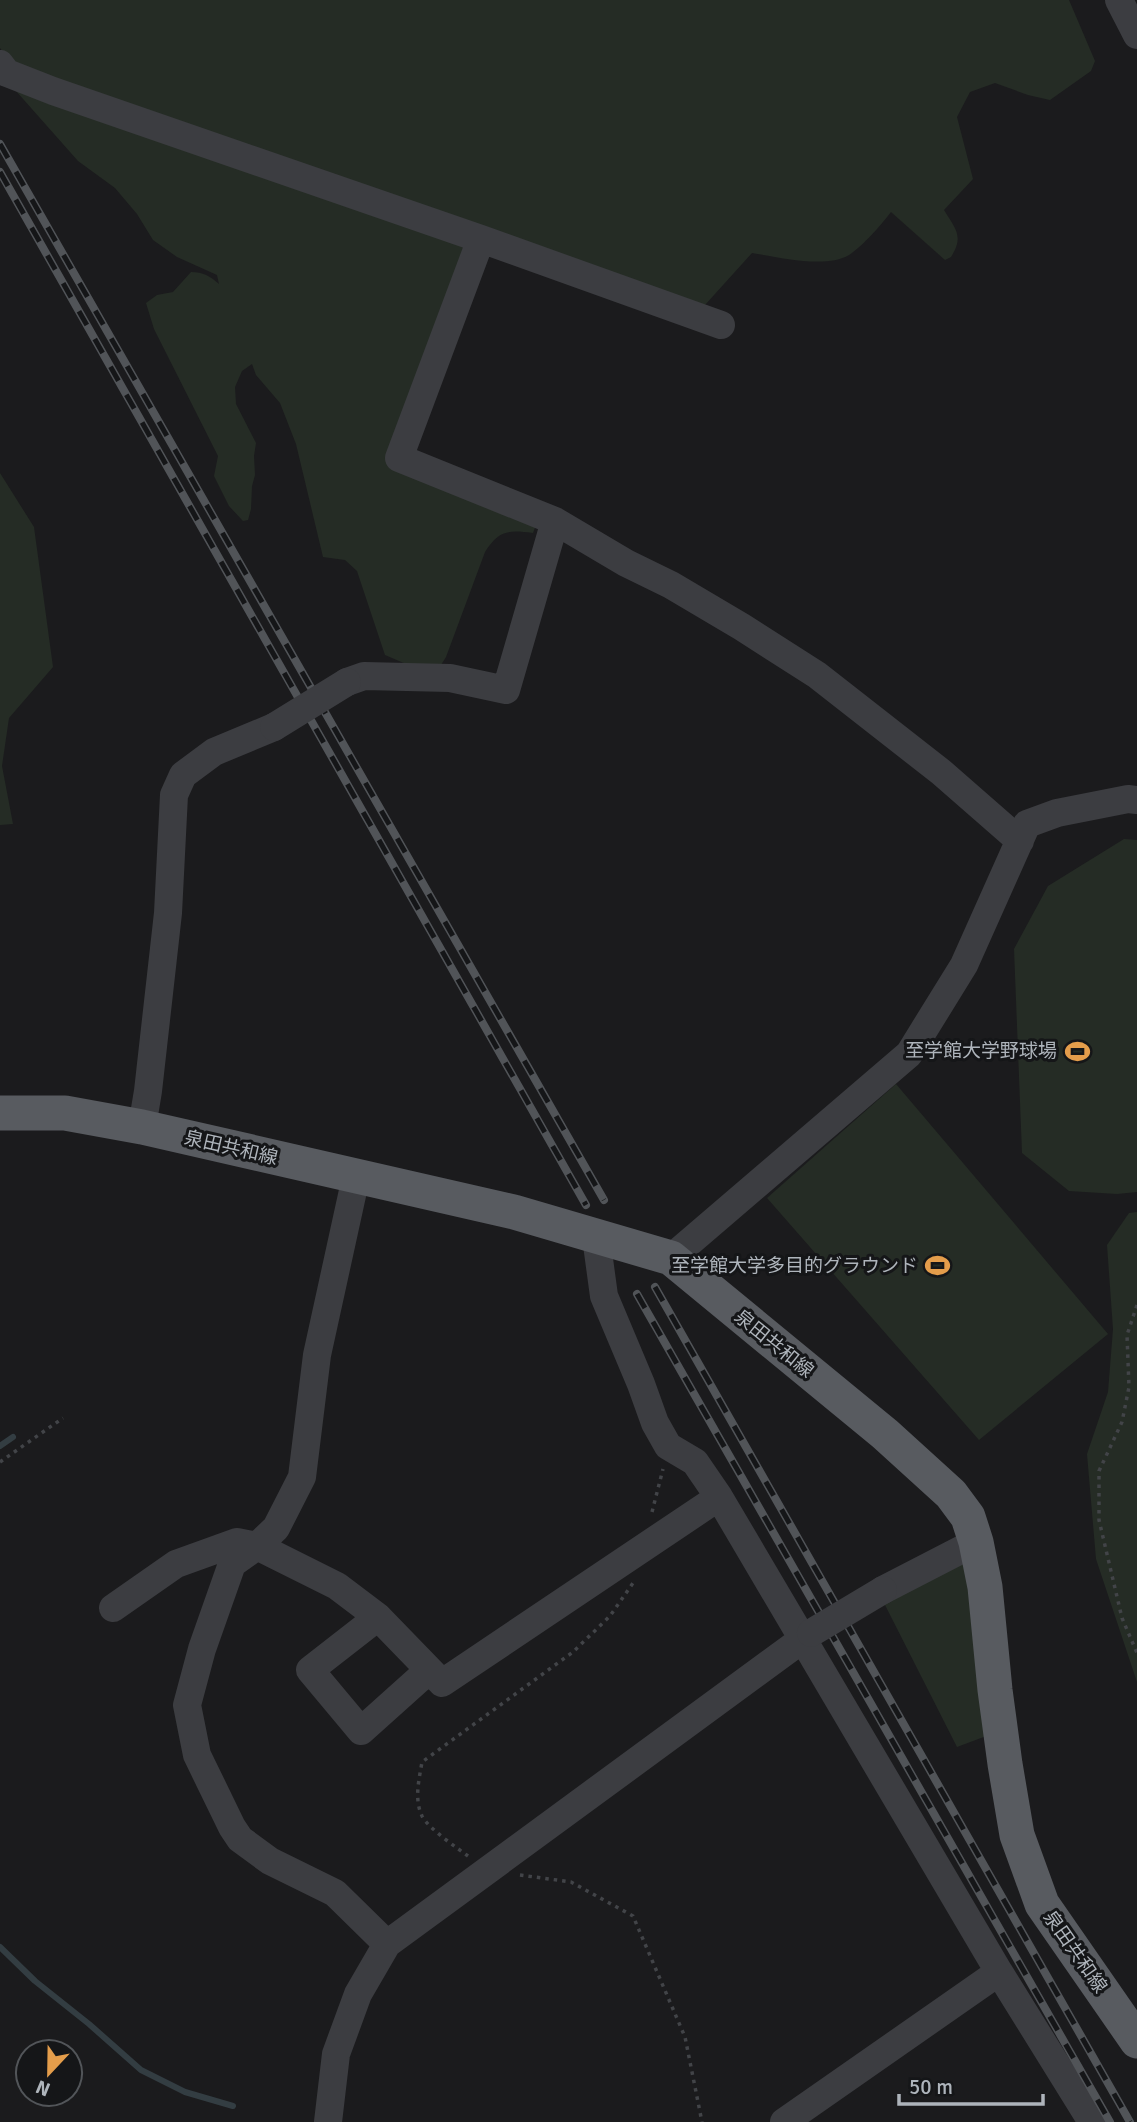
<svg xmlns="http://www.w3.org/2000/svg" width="1137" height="2122" font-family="Signika,'Noto Sans JP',sans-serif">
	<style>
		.green { fill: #252c25 }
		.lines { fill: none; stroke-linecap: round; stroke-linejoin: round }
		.stream { stroke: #333d42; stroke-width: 6 }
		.path { stroke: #424448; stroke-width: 3.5; stroke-dasharray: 3.5 5; stroke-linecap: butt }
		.minor { stroke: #3c3d41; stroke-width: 28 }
		.major { stroke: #585b60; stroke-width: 35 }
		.rail-casing { stroke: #515458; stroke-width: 8 }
		.rail { stroke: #151618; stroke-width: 5; stroke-dasharray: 16; stroke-linecap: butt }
		.minor-bridge { stroke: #3c3d41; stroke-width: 28 }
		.labels { text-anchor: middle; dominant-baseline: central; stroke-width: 6; stroke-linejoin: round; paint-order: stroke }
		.poi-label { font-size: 19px; fill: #aeb4bb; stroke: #151618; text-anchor: end }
		.street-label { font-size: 19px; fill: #aeb4bb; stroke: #151618 }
	</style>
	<rect width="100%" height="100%" fill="#1b1b1d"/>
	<path class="green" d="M0,0H1069L1095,61L1091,71L1050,100L1028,95L995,83L970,92L957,117L973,179L944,210C956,230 964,236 951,257L945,260L891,212C881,225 863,246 849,255C826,269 777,257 752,253L705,305L477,227L394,462L536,525L533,533C508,530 499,530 485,552L446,657L441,665L413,667L385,655L357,571L345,560L323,557L296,444L280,403L256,375L252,364L242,371L235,387L236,404L256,443L254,456L255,475L252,486L251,509L248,520L243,521L229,506L214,476L218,456L154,329L146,303L157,295L173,292L191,272C203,272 210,276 219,284L217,275L177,257L153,240L137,214L115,188L78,161L16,91L14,67L0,48Z
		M0,473L34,527L53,667L9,718L2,766L13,824L0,825Z
		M1124,839L1137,840V1192L1117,1194L1069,1191L1022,1153L1014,949L1048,886Z
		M896,1084L1108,1334L979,1440L767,1198Z
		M1137,1212V1682L1096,1559L1087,1454L1108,1392L1113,1329L1107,1245L1129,1213Z
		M974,1552L997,1732L957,1747L884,1603Z"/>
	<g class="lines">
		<path class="stream" d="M0,1446L13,1437
			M0,1947L35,1981L89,2024L141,2070L185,2092L233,2106"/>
		<path class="path" d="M1137,1305L1127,1335L1129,1387L1122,1422L1099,1471V1520L1122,1618L1137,1653
			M0,1462L63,1418
			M652,1512L663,1469
			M468,1856C457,1848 428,1828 422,1816C414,1799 419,1780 422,1762L573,1652L610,1616L633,1583
			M520,1875L571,1882L633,1916L685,2037L702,2122"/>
		<path class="minor" d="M1119,0L1137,35
			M0,64L7,73L53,91L481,239L721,325
			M481,239L399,458L555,521L626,563L671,585L742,627L817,675L941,772L1020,841
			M347,682L364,676L450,678L506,690L555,521
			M142,1127L148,1091L168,913L174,795L183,775L214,752L274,727
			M356,1177L317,1355L302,1477L276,1528L257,1546L232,1564L202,1649L187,1705L197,1755L232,1827L240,1839L270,1861L335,1893L387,1944
			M596,1237L604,1296L641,1384L655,1423L668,1446L695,1462L719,1497L999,1972L1092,2122
			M671,1258L909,1054L964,965L1027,824L1057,813L1128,799L1137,800
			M883,1590L976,1542
			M113,1608L176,1564L237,1542L257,1546L337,1586L378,1617L442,1683L719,1497
			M378,1617L310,1670L361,1731L429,1670
			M328,2122L336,2054L358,1994L387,1944L811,1633
			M784,2122L999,1972"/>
		<path class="major" d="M0,1113H65L142,1127L514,1212L671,1258L885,1434L951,1494L968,1517L976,1542L985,1587L995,1690L1005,1764L1017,1835L1042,1904L1137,2041"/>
		<defs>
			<path id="rail" d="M0,144L604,1200
				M0,172L586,1205
				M655,1287L1130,2122
				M637,1294L1110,2122"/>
		</defs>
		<use href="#rail" class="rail-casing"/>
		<use href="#rail" class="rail"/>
		<path class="minor-bridge" d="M274,727L347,682
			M811,1633L883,1590"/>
	</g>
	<defs>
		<symbol id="stadium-bare" viewBox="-9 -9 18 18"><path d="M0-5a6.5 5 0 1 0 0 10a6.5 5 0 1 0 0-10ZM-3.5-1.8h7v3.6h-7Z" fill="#e49d4b" stroke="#151618" stroke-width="2.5" paint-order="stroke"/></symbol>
	</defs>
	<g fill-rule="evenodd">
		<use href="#stadium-bare" x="1060" y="1034" width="35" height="35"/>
		<use href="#stadium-bare" x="920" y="1248" width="35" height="35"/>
	</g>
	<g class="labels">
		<g class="poi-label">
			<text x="1057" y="1051">至学館大学野球場</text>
			<text x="918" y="1266">至学館大学多目的グラウンド</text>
		</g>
		<g class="street-label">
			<text transform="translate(231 1148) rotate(13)">泉田共和線</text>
			<text transform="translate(774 1344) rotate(39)">泉田共和線</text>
			<text transform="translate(1075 1952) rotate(55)">泉田共和線</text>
		</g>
	</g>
	<g transform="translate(49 2073) rotate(202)"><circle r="33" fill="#151618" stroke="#525559" stroke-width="2"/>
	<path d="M0-5L12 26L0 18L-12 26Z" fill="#e49d4b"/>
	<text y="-10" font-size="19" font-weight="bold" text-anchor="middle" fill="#aeb4bb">N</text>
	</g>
	<path d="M899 2094v10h144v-10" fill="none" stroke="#aeb4bb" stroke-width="3.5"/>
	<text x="909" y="2094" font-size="21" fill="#aeb4bb" stroke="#151618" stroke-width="5" paint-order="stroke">50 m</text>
</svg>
